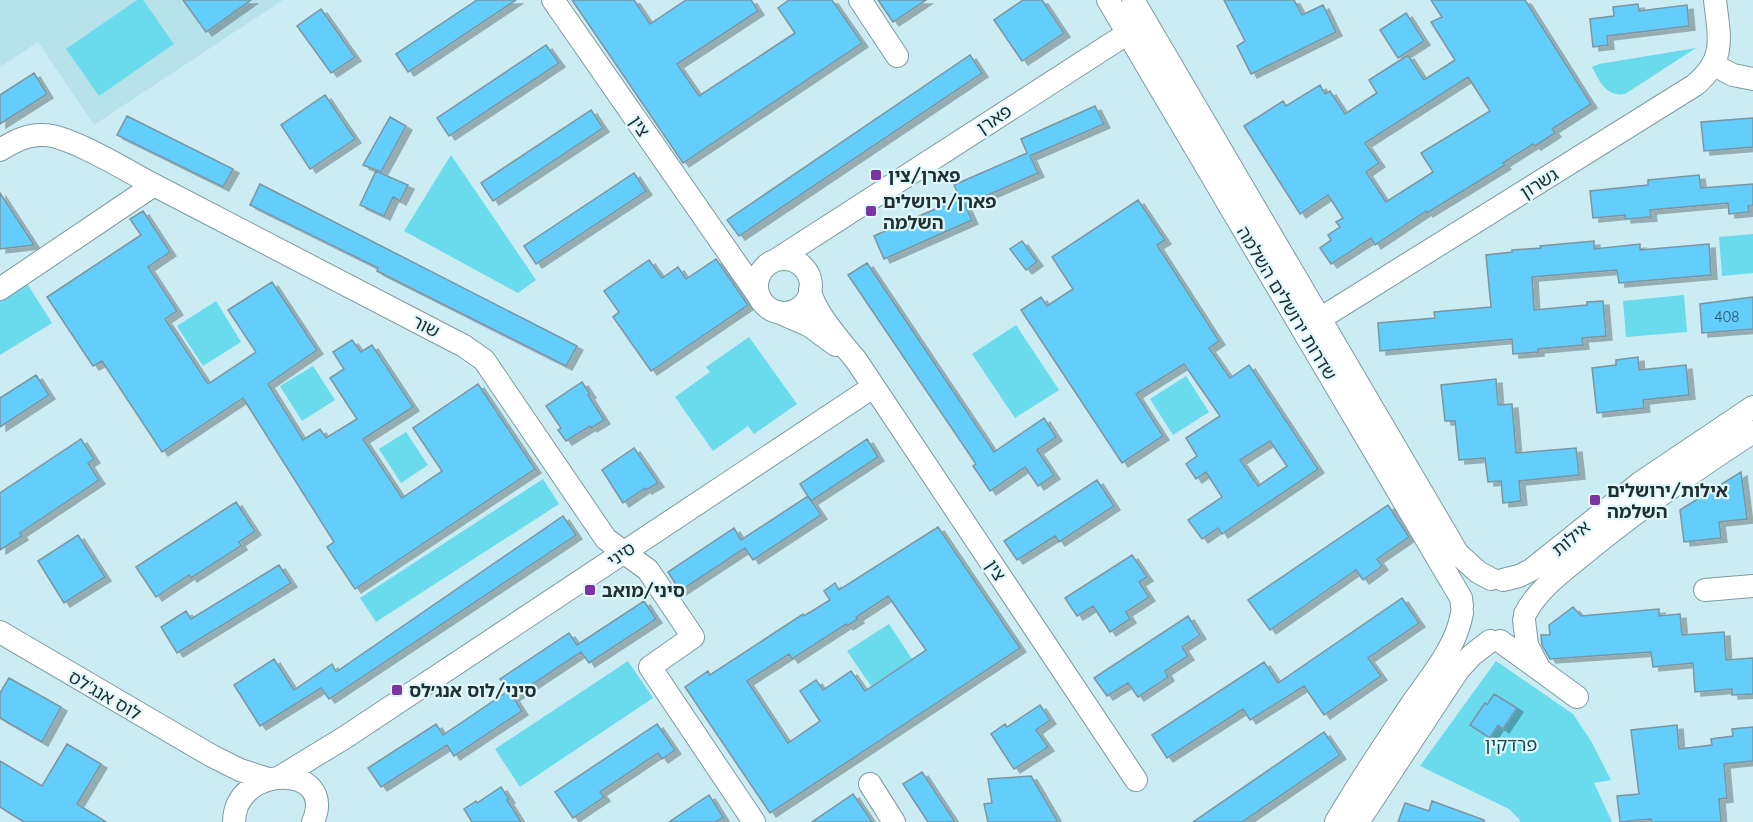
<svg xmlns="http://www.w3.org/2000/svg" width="1753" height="822" font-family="Quicksand,'Noto Sans Hebrew',sans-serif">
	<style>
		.built { fill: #b8e2ea }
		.green { fill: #6adaed }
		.building { fill: #64cdfc; stroke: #7b95a2; stroke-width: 1.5; fill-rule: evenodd; filter: url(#shadow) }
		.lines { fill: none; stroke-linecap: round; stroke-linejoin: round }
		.minor-casing { stroke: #7d9ba1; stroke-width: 24 }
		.minor { stroke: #fff; stroke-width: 22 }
		.poi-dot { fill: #7e33a5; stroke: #def8fd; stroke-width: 2 }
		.labels { text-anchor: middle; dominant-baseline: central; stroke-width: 4.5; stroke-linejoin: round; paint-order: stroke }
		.number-label { font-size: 15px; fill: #325664 }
		.street-label { font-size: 18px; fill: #222f31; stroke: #def8fd }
		.poi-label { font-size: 18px; font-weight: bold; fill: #222f31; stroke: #def8fd; text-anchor: start }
		.park-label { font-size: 18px; fill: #124c55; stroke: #def8fd }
	</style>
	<defs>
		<filter id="shadow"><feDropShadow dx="6" dy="4" stdDeviation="0" flood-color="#0004"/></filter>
	</defs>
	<rect width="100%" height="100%" fill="#cbecf2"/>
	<path class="built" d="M0,0H283L94,125L38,42L2,66L0,63Z"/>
	<path class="green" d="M137,0H143L174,44L99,96L66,49Z
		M1696,48L1625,94C1606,97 1600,82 1592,67L1599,64Z
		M451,155L536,280L518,293L404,231Z
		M1753,234V273L1722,276L1719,237Z
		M26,282L52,323L0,355V298Z
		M1684,295L1687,332L1626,337L1623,301Z
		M216,301L241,342L203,366L177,326Z
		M1016,325L1059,390L1015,418L972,354Z
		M749,337L797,404L754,434L748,426L713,451L675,397L710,372L706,367Z
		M313,366L335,400L302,421L280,386Z
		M1186,376L1209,412L1173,435L1150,399Z
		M406,432L428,465L401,483L379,449Z
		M543,479L559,504L376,622L360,598Z
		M889,624L912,659L871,686L847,651Z
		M628,661L653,698L520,787L495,749Z
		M1496,661L1573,714L1591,741L1611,780L1594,783L1612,822H1519L1520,820L1509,809L1420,766Z"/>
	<path class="building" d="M183,0H251L206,32Z
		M477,0H516L408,72L396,54Z
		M572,0H634L650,24L686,0H751L758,11L677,64L699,96L795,33L778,8L789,0H832L862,43L683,163Z
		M878,0H926L893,22Z
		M1023,0H1042L1064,33L1022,61L994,20Z
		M1224,0H1294L1302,15L1323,5L1336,32L1251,74L1237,46L1245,41Z
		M1431,0H1525L1591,104L1552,129L1555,133L1535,146L1533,144L1503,163L1505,165L1427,213L1426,211L1375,245L1371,238L1331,264L1320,248L1331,240L1328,235L1340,227L1336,222L1343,218L1328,195L1300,214L1244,126L1283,101L1286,106L1320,85L1325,94L1330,91L1345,114L1377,93L1369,80L1408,55L1424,80L1455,60L1431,22L1442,17ZM1468,77L1490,111L1421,153L1433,172L1386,202L1366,172L1379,163L1365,143Z
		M1638,4L1639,11L1687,5L1689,26L1607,36L1608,45L1593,47L1590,19L1614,16L1613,7Z
		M321,9L355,57L331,73L297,26Z
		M1406,13L1424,41L1398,58L1380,30Z
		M546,45L559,63L449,136L437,118Z
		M970,55L982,73L739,236L727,220Z
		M34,73L47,94L0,124V95Z
		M325,95L355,139L310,169L281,125Z
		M1095,106L1104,124L1030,156L1038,173L965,205L972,220L884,259L874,236L960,198L954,185L1027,153L1021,139Z
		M591,110L603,128L493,201L481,183Z
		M127,116L233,169L223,187L117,135Z
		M390,117L406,126L381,172L363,165Z
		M1753,118V147L1704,151L1701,122Z
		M376,171L408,185L400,201L393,197L384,216L360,205Z
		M634,173L646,191L536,264L524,246Z
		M1699,175L1701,188L1753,184V205L1748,206L1749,212L1729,214L1728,203L1650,210L1651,217L1625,219V215L1593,218L1590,191L1648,185V180Z
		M260,184L577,346L566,366L377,271L378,268L250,205Z
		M0,193L34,245L0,249Z
		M1138,200L1165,240L1157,245L1219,341L1209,348L1230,378L1249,365L1318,469L1222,534L1218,528L1202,539L1188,520L1222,497L1206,472L1196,479L1186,464L1197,456L1186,438L1220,416L1184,364L1136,394L1163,436L1122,463L1021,310L1041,297L1047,306L1073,289L1052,257ZM1270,441L1287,466L1258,486L1240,460Z
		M143,211L170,252L148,267L177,311L165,319L208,384L256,352L228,310L272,282L317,350L268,384L303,440L320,429L326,438L357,419L330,378L344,369L333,352L352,340L361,352L372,345L413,407L363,439L402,498L442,471L413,428L478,384L535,469L355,589L327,547L334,542L243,398L162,452L102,361L93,366L47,297L141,235L130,219Z
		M1022,241L1037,262L1026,270L1010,249Z
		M1594,241V249L1640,244V250L1709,244L1711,275L1619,283L1617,270L1532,277L1534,310L1587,305V302L1603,301L1606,336L1582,338L1583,345L1538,349V352L1513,354L1512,339L1380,351L1378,323L1435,318L1434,312L1491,307L1486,255L1512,252V250L1541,248L1540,246Z
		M716,259L748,305L651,371L613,317L619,312L604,291L649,260L662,278L678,267L686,279Z
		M867,263L994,452L1044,418L1056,437L1037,450L1054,475L1038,486L1025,467L990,491L973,466L976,464L848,275Z
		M1753,297V329L1702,333L1700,304Z
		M1638,357L1639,370L1686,365L1689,395L1643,400L1644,408L1597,413L1592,368L1616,365V360Z
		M36,375L49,395L0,427V398Z
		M1496,379L1498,405L1512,404L1516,453L1576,448L1579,475L1519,481L1521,501L1503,503L1501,481L1488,482L1485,458L1459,460L1455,421H1445L1441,385Z
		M582,382L590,394L588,395L604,420L591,428L590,426L566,441L558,430L561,428L546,406Z
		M81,439L94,459L88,463L99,480L20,533L22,536L0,550V493Z
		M867,439L878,457L811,501L800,484Z
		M634,448L658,483L646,490L645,488L623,503L602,470Z
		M1741,472L1747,519L1719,522L1721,538L1684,542L1680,510Z
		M1097,480L1114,506L1059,542L1055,536L1017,560L1004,541Z
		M808,496L821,515L753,560L745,548L680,591L668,572L734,528L741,540Z
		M236,502L255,531L239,542L241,546L191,578L189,575L156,597L136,567Z
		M1388,505L1409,537L1377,559L1382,566L1363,580L1356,570L1270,630L1248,600Z
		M563,516L576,535L329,699L321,688L260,726L234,685L274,659L294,690L332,664L336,672Z
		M938,527L1020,648L770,813L685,687L708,671L710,675L803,614L804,616L830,600L824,591L835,583L839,590ZM888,596L926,650L865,691L851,671L823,690L816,680L800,691L820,721L788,743L747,681L789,654L792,659L846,624L847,626L858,619L856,617Z
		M78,535L105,577L64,603L38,561Z
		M1132,555L1147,577L1139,582L1149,597L1126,612L1130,619L1110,632L1093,606L1077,616L1065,598Z
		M279,565L291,583L177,653L161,627L186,611L191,619Z
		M1402,598L1419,623L1368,658L1381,676L1324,715L1304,686L1250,720L1243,709L1167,758L1152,735L1264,662L1278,683Z
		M644,601L656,619L589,663L581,652L513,697L522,711L454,756L447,745L381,787L368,768L436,724L443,735L508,691L500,679L569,633L577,645Z
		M1573,607L1581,616L1659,609V616L1680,614L1682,635L1724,632L1726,660L1753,658V694L1732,695V689L1695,692L1693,663L1653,667L1651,652L1550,659L1542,645L1541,635H1550L1549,625Z
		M1188,616L1200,635L1182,647L1188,656L1165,671L1168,677L1138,697L1128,683L1107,696L1094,678Z
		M9,678L61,707L42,742L0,718V693Z
		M1494,694L1517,708L1503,729L1498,725L1490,738L1470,725L1485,703L1487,705Z
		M1040,705L1050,720L1036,730L1048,747L1014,769L991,734L1005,724L1007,727Z
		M657,724L675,750L662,759L658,753L600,792L604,797L573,818L555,792Z
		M1677,725L1679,749L1712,745L1711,739L1733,736L1732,729L1753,727V761L1724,764L1727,798L1719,799L1721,822H1652L1651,819L1620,822L1617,796L1639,794L1631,730Z
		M1324,732L1340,755L1242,822H1193Z
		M67,744L101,764L77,804L106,822H24L0,807V761L42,786Z
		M922,772L955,822H928L903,784Z
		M1031,776L1058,822H988L984,804L992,803L988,779Z
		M501,787L509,799L507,800L521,822H472L464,809L476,801L477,803Z
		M853,794L872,822H812Z
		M709,795L723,817L716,822H669Z
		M1432,801L1484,820V822H1398L1405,803L1429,811Z"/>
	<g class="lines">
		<defs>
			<path id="minor" d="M553,0L760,298
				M860,0L897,56
				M1108,0L1461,598L1462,606
				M1133,0L1458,554L1478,572L1491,579
				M1714,65L1733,75L1753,79
				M0,150C13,142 27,134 44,135C69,135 129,172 154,185L0,289
				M154,185L464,346L484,360L606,539L648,570L693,637L650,667L754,822
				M757 286a27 27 0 1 1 54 0a27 27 0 1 1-54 0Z
				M776,260L1139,26
				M810,289C812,310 842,343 856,360L1136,780
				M778,312L810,326L836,345
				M1310,325L1695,85C1727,58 1719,37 1715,0
				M1503,580L1519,576L1531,570L1640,483L1753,407
				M1705,590L1753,586
				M1525,614C1537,591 1559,574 1579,558C1634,512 1693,471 1753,432
				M1524,620L1527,645L1539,668
				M0,632L212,756L240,770L268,779
				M1500,641L1577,697
				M280,777L344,738L873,387
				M870,784L894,822
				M234,822C235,763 338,763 313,822
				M1336,822C1359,782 1385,744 1411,705C1431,676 1456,648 1462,613
				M1358,822L1459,669L1472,655L1490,641"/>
		</defs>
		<use href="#minor" class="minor-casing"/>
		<use href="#minor" class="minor"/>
	</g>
	<g class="poi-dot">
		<rect x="870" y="169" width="12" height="12" rx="3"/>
		<rect x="865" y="205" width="12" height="12" rx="3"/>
		<rect x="1589" y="494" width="12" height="12" rx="3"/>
		<rect x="584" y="584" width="12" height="12" rx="3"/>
		<rect x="391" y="684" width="12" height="12" rx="3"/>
	</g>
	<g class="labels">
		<g class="number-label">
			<text x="1727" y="316">408</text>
		</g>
		<g class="street-label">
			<text transform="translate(994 119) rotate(-33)">פארן</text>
			<text transform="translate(640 126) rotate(56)">צין</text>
			<text transform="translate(1539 183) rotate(-32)">גשרון</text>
			<text transform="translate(1287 303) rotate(59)">שדרות ירושלים השלמה</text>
			<text transform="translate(426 326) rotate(27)">שור</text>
			<text transform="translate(1571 538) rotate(-40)">אילות</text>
			<text transform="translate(621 554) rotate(-34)">סיני</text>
			<text transform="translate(996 570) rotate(56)">צין</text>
			<text transform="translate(105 695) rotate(30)">לוס אנג'לס</text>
		</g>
		<g class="poi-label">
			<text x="888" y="175">פארן/צין</text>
			<text x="883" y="201">פארן/ירושלים<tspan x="883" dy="21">השלמה</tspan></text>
			<text x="1607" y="490">אילות/ירושלים<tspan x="1607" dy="21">השלמה</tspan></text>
			<text x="602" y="590">סיני/מואב</text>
			<text x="409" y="690">סיני/לוס אנג׳לס</text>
		</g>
		<g class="park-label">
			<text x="1511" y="744">פרדקין</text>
		</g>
	</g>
</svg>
